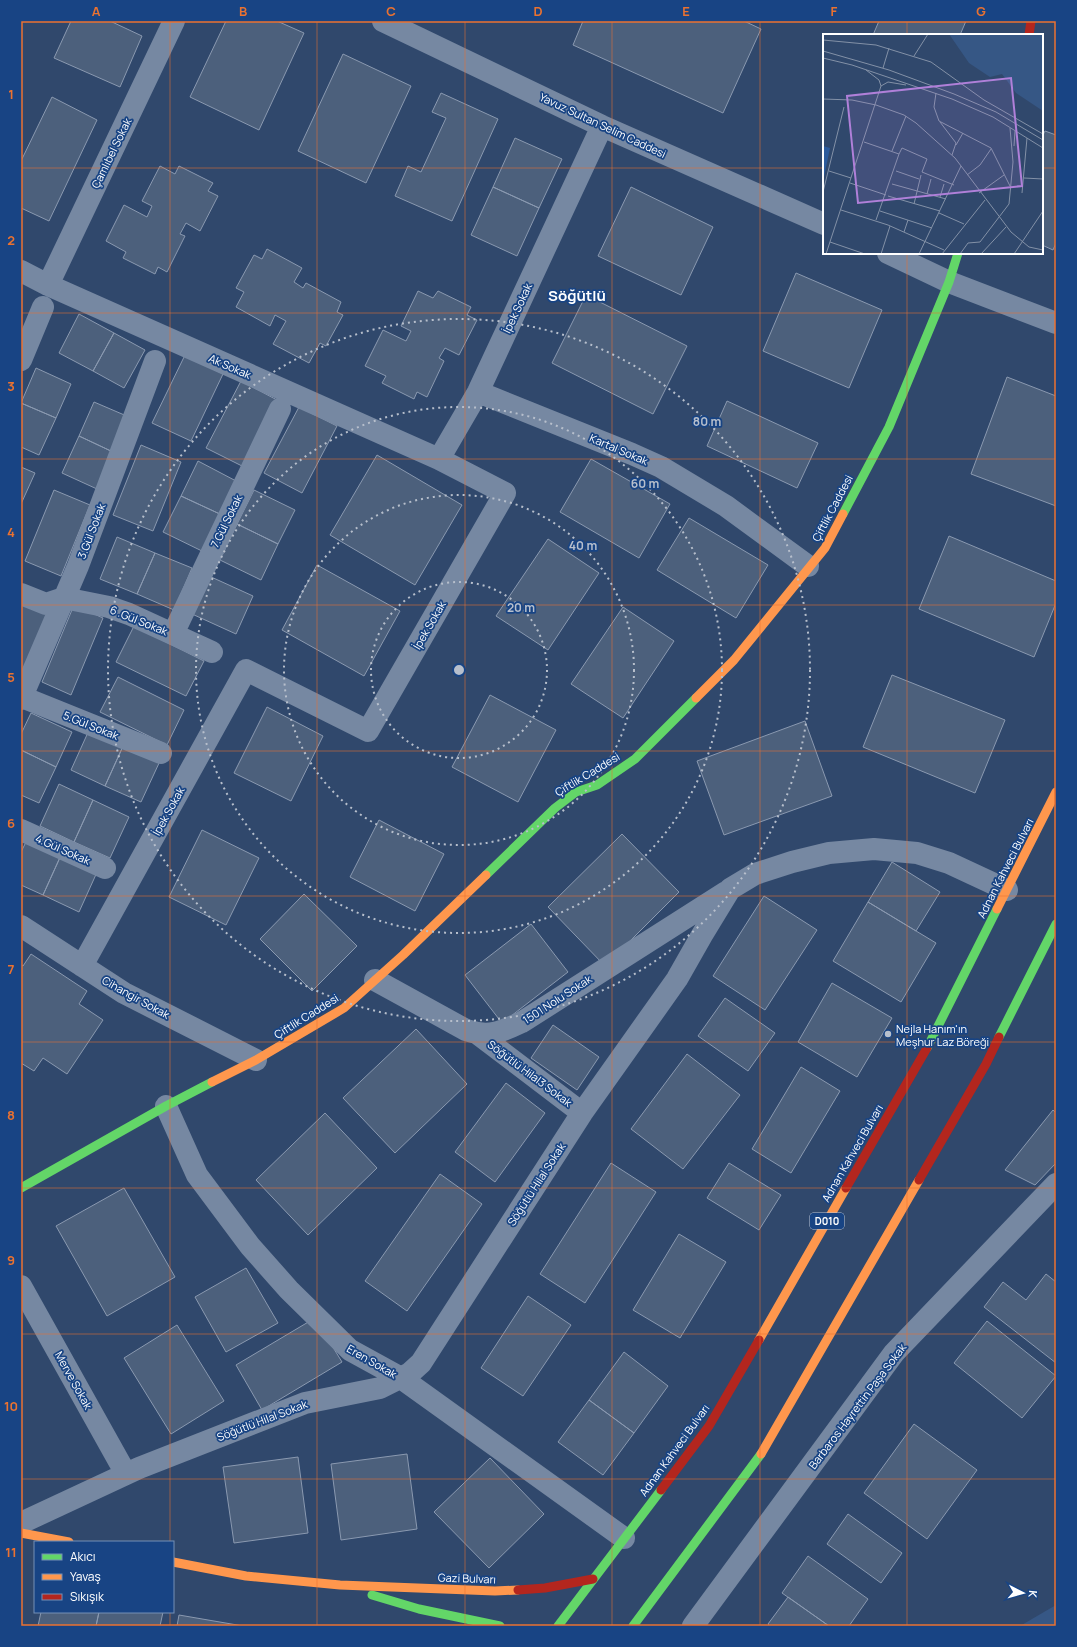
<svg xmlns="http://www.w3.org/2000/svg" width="1077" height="1647" font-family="Manrope,sans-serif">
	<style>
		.water { fill: #365785 }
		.building { fill: #4c607c; stroke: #8a99b0 }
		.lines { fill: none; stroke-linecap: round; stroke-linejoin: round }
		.street { stroke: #7688a2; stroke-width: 22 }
		.fast { stroke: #63d668; stroke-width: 9 }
		.slow { stroke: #ff974d; stroke-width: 9 }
		.jam { stroke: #b3261e; stroke-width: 9 }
		.grid { fill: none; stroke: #eb7230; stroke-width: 1; stroke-opacity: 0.55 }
		.ring { fill: none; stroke: #b7bfcc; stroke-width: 2; stroke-dasharray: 2 4 }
		.poi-dot { fill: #b7bfcc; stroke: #184484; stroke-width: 1.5 }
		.labels { text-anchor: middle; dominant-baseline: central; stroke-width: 3.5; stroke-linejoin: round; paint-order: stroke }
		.shield { fill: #184484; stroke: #bac7da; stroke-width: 1 }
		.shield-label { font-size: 10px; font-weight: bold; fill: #fff }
		.street-label { font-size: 11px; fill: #fff; stroke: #184484 }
		.poi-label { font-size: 11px; fill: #fff; stroke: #184484; text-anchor: start }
		.district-label { font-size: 15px; font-weight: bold; fill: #fff; stroke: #184484 }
		.inset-road { fill: none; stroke: #8391a7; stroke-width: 1 }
		.view { fill: #b080d9; fill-opacity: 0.15; stroke: #b080d9; stroke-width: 2 }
		.inset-edge { fill: none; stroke: #fff; stroke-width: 2 }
		.centre { fill: #b7bfcc; stroke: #184484; stroke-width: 2 }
		.ring-label { font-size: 12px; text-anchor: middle; font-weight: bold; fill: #b7bfcc; stroke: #184484; stroke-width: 3.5; stroke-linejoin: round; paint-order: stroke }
		.neatline { fill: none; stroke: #eb7230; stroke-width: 1.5 }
		.grid-label { font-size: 13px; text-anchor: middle; font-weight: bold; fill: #eb7230 }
	</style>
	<rect width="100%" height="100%" fill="#30486c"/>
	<path class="water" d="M1056,1605V1626H1020Z"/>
	<path class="building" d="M71,21H110L142,36L120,87L54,58Z
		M226,21H277L304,33L259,130L190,97Z
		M583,21H744L761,29L723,113L573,45Z
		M879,21H966L960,35H873Z
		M343,54L411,86L366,183L298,151Z
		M441,93L498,119L452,221L395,196L408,166L421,172L446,118L432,112Z
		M52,97L97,120L49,221L21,208V161Z
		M1045,131L1056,135V243L1053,250L1042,245V137Z
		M515,138L562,159L539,208L493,187Z
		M160,166L175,174L179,166L213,183L208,191L218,196L200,231L186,223L180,234L185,236L167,272L158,267L155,274L123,258L126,252L106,241L124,205L147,217L152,206L142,201Z
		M493,187L539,208L517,256L471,235Z
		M631,187L713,227L681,295L598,256Z
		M267,249L302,268L294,282L303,288L306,283L341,302L337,312L343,315L326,346L320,343L309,363L273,344L286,321L275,315L270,326L236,307L244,292L236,288L254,255L262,259Z
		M796,273L882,310L849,388L763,351Z
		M418,291L433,298L438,291L471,307L467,315L477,320L459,355L445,348L439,358L444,361L427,397L417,392L414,399L382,383L386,376L365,366L383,330L406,341L411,331L401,326Z
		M586,295L687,346L653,414L552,363Z
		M79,314L114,333L93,371L59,353Z
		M114,333L145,350L124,388L93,371Z
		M185,355L223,374L191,441L152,423Z
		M36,368L71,384L56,418L21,403Z
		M1007,377L1056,396V506L971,474Z
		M241,381L279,401L244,467L206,448Z
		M727,401L818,443L797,488L707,446Z
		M94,402L129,417L113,452L79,436Z
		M21,403L56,418L39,455L21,447Z
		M299,407L337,426L302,493L264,473Z
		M79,436L113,452L97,489L62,473Z
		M141,445L181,462L153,531L113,515Z
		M377,455L462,505L415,585L330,535Z
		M591,459L670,504L639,558L560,512Z
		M198,461L238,482L222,515L181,496Z
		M21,467L35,473L21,504Z
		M54,490L90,505L61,576L25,561Z
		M254,490L295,510L278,544L237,524Z
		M181,496L222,515L204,552L163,532Z
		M689,518L768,565L736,618L657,570Z
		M237,524L278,544L261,580L220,560Z
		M949,536L1056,581V603L1034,657L919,609Z
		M117,537L155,553L137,594L100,579Z
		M548,539L599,573L548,650L496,616Z
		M155,553L192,568L174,610L137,594Z
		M317,565L400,611L364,676L282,630Z
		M209,576L253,596L236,634L192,614Z
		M21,598L49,610L21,677Z
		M74,605L103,618L71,695L42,682Z
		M623,607L674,641L623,718L571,684Z
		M134,626L204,661L186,696L116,662Z
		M892,675L1005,720L975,793L863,747Z
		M118,677L184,710L167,745L100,712Z
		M490,695L556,730L518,802L452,767Z
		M267,707L323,736L291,801L234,773Z
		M31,713L72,732L56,767L21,750V734Z
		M805,721L832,796L724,835L697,761Z
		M90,728L124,744L105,786L71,770Z
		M124,744L160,761L141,802L105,786Z
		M21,750L56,767L39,803L21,795Z
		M59,784L93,800L74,842L40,826Z
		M93,800L129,817L110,858L74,842Z
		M379,820L444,854L415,911L350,877Z
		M202,830L259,858L226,925L169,897Z
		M622,834L679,892L605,966L548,907Z
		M28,838L62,853L43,895L21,885V852Z
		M62,853L98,870L79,912L43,895Z
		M892,862L940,892L916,931L868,902Z
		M304,894L357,946L312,991L260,939Z
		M764,896L817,930L765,1010L713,976Z
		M868,902L936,943L901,1002L833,961Z
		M531,924L568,972L502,1023L465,975Z
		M31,954L87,991L79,1004L103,1020L67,1074L43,1058L34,1071L21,1063V965L23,966Z
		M832,983L892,1018L857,1077L798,1042Z
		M725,998L775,1033L748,1071L698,1036Z
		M553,1025L599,1057L577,1090L531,1058Z
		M416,1029L467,1084L395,1153L343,1098Z
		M687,1054L740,1095L683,1169L631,1129Z
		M801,1067L840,1091L791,1173L752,1149Z
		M506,1083L545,1113L495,1182L455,1152Z
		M1053,1110L1056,1113V1163L1035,1185L1005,1170Z
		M325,1113L377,1168L308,1235L256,1180Z
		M611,1163L656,1192L585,1303L540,1274Z
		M729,1163L781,1195L759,1230L707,1198Z
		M440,1174L482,1204L407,1311L365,1281Z
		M124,1188L175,1277L107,1316L56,1226Z
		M679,1234L726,1262L680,1338L633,1310Z
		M246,1268L278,1323L226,1352L195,1297Z
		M1046,1274L1056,1282V1363L984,1307L1003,1282L1026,1300Z
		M528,1296L571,1325L523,1396L481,1368Z
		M315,1318L342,1362L262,1410L236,1365Z
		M987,1321L1056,1376L1022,1418L954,1363Z
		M177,1325L224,1401L171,1434L124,1358Z
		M624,1352L668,1386L634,1433L589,1400Z
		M589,1400L634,1433L603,1475L558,1442Z
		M914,1424L977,1470L927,1539L864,1493Z
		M407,1454L417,1529L341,1540L331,1464Z
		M298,1457L308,1533L234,1543L223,1467Z
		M490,1458L544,1514L489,1568L434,1512Z
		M848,1514L902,1553L881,1583L827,1544Z
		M808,1556L868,1599L849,1626H829L782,1593Z
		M788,1597L829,1626H770L768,1624Z
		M41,1612H99L96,1626H38Z
		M99,1612H163L160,1626H96Z
		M179,1615L243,1626H177Z"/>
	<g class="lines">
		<path class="street" d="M383,21L602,126L824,224
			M888,253L949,282L1056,323
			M21,271L48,285L439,459
			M48,285L174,21
			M21,360L43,307
			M478,392L632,454L661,467L726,506L808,566
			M21,594L46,604L64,598L109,607L129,614L212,652
			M173,634L280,409
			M22,697L161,753
			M21,699L78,566L155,361
			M21,830L105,868
			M21,926L124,993L256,1060
			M82,966L246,670L368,731L505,493L439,459L478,392L602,126
			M375,980L466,1030C489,1038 501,1032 522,1022L726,892
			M478,1034L582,1113
			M166,1106L197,1175L250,1246L289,1290L350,1350L401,1378L624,1538
			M21,1286L126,1474
			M21,1523L139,1468L305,1403L380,1388L410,1373L421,1363L582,1113L677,979L702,935L730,889L755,874L792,862L829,853L874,849L917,853L949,863L1007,890
			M693,1626L894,1353L1056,1184"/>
		<path class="fast" d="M843,514L889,427L949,282L958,253
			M486,875L555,808L576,792L597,785L635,759L696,698
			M999,1037L1056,924
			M927,1048L997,909
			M21,1188L166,1106L212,1082
			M372,1595L419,1609L500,1626
			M558,1626L661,1490
			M633,1626L761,1454"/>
		<path class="slow" d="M696,698L734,660L825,548L843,514
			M997,909L1056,792
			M212,1082L256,1060L344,1008L403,955L486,875
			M759,1340L846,1188
			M761,1454L919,1180
			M21,1533L69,1542
			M173,1562L246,1576L340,1585L495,1591L518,1590"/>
		<path class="jam" d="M1029,35L1031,21
			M919,1180L986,1064L999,1037
			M846,1188L927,1048
			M661,1490L709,1426L759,1340
			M518,1590L545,1588L593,1579"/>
	</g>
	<path class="grid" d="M170,21V1542M317,21V1626M465,21V1626M612,21V1626M760,21V1626M907,21V35M21,168H824M1042,168H1056M907,253V1626M21,313H1056M21,459H1056M21,605H1056M21,751H1056M21,896H1056M21,1042H1056M21,1188H1056M21,1334H1056M21,1479H1056M170,1612V1626"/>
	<g class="ring">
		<circle cx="459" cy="670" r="88"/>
		<circle cx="459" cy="670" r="175"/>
		<circle cx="459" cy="670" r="263"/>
		<circle cx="459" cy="670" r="351"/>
	</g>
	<circle class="poi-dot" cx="888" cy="1034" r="4"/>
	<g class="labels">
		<rect class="shield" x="810" y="1213" width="34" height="16" rx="3"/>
		<g class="shield-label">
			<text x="827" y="1221">D010</text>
		</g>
		<g class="street-label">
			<text transform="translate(603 125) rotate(25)">Yavuz Sultan Selim Caddesi</text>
			<text transform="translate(111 153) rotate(-64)">Çamlıbel Sokak</text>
			<text transform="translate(517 308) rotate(-65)">İpek Sokak</text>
			<text transform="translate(230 366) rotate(24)">Ak Sokak</text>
			<text transform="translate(619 449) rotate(23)">Kartal Sokak</text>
			<text transform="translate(832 508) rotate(-62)">Çiftlik Caddesi</text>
			<text transform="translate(226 521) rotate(-64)">7.Gül Sokak</text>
			<text transform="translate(91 531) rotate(-69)">3.Gül Sokak</text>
			<text transform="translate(139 620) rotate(22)">6 .Gül Sokak</text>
			<text transform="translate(429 625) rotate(-60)">İpek Sokak</text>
			<text transform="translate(91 725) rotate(22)">5.Gül Sokak</text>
			<text transform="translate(587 774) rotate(-31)">Çiftlik Caddesi</text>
			<text transform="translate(168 811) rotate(-61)">İpek Sokak</text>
			<text transform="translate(63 849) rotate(24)">4.Gül Sokak</text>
			<text transform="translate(1005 868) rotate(-63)">Adnan Kahveci Bulvarı</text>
			<text transform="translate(136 997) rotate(29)">Cihangir Sokak</text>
			<text transform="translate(557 999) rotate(-33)">1501 Nolu Sokak</text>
			<text transform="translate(306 1016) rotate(-32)">Çiftlik Caddesi</text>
			<text transform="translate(530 1073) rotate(37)">Söğütlü Hilal3 Sokak</text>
			<text transform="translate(852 1153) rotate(-60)">Adnan Kahveci Bulvarı</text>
			<text transform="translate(536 1184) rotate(-57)">Söğütlü Hilal Sokak</text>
			<text transform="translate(372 1361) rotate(30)">Eren Sokak</text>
			<text transform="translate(74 1380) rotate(61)">Merve Sokak</text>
			<text transform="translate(857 1406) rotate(-53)">Barbaros Hayrettin Paşa Sokak</text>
			<text transform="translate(262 1420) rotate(-21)">Söğütlü Hilal Sokak</text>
			<text transform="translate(674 1450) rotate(-54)">Adnan Kahveci Bulvarı</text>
			<text transform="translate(467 1578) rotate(2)">Gazi Bulvarı</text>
		</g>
		<g class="poi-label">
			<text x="896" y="1028">Nejla Hanım'ın<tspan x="896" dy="13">Meşhur Laz Böreği</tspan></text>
		</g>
		<g class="district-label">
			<text x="577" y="295">Söğütlü</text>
		</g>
	</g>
	<g transform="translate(823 34)">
		<rect width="220" height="220" fill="#30486c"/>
		<path d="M0,112L7,114L1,143H0Z" fill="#2b5a9c"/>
		<path d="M126,0H220V77L193,59L179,40L167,43L146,29Z" fill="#365785"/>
		<path class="inset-road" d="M0,6L53,11L108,28L161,66L220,100M0,17L66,36L131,60L173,78L220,106M91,22L105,0M0,24L29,31L129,65L170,83L220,114M60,34L66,14M43,36L56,46L58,52L65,48L83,51M113,59L111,73L116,87L168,114L187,152M0,65L29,66L53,71L81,81L93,89L132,124L188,198L206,213L220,216M117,88L133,109L129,121M41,108L76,120L79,114L104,125L99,138L131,151M133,111L140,99M191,112L192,97M69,117L83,82M6,137L28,144M73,137L96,145M144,141L157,131L168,115M201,144L220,145M27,149L63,161M69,150L123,165M0,158L21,73M156,159L181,141M199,159L204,104M104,160L108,145M65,162L117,177M117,163L121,150M91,170L98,141M18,176L65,191L121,216M57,177L109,194M116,179L141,190M53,186L76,120M81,198L85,186M7,208L42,220M3,220L58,52M58,220L67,192M96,220L138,132M119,220L162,166M137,220L145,209L157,208L186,170L190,128L187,94M158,220L183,193M191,220L220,177"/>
		<path class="view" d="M188,44L199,152L35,169L24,62Z"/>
		<rect width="220" height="220" class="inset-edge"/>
	</g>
	<circle cx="459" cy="670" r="6" class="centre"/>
	<g class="ring-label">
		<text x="707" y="426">80 m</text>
		<text x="645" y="488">60 m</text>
		<text x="583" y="550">40 m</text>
		<text x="521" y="612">20 m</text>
	</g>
	<rect width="1077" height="1647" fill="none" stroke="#184484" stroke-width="44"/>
	<rect x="34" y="1541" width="140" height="72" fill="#184484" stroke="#748fb5"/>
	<rect x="42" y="1554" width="20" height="6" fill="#63d668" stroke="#748fb5"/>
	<text x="70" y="1561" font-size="12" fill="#ffffff">Akıcı</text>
	<rect x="42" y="1574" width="20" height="6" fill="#ff974d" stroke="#748fb5"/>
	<text x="70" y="1581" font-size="12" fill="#ffffff">Yavaş</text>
	<rect x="42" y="1594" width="20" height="6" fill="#b3261e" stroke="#748fb5"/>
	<text x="70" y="1601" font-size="12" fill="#ffffff">Sıkışık</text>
	<g transform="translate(1023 1593) rotate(96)" stroke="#184484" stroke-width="3" paint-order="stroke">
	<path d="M0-3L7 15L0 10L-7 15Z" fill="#ffffff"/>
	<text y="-6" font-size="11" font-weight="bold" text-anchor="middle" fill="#ffffff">K</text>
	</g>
	<rect x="22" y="22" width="1033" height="1603" class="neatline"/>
	<g class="grid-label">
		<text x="96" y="16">A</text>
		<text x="243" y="16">B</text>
		<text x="391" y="16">C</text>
		<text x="538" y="16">D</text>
		<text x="686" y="16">E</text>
		<text x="834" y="16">F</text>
		<text x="981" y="16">G</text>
		<text x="11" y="99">1</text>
		<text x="11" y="245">2</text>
		<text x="11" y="391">3</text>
		<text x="11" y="537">4</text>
		<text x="11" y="682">5</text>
		<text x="11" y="828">6</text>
		<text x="11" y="974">7</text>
		<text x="11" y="1120">8</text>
		<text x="11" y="1265">9</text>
		<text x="11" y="1411">10</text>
		<text x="11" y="1557">11</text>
	</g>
</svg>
